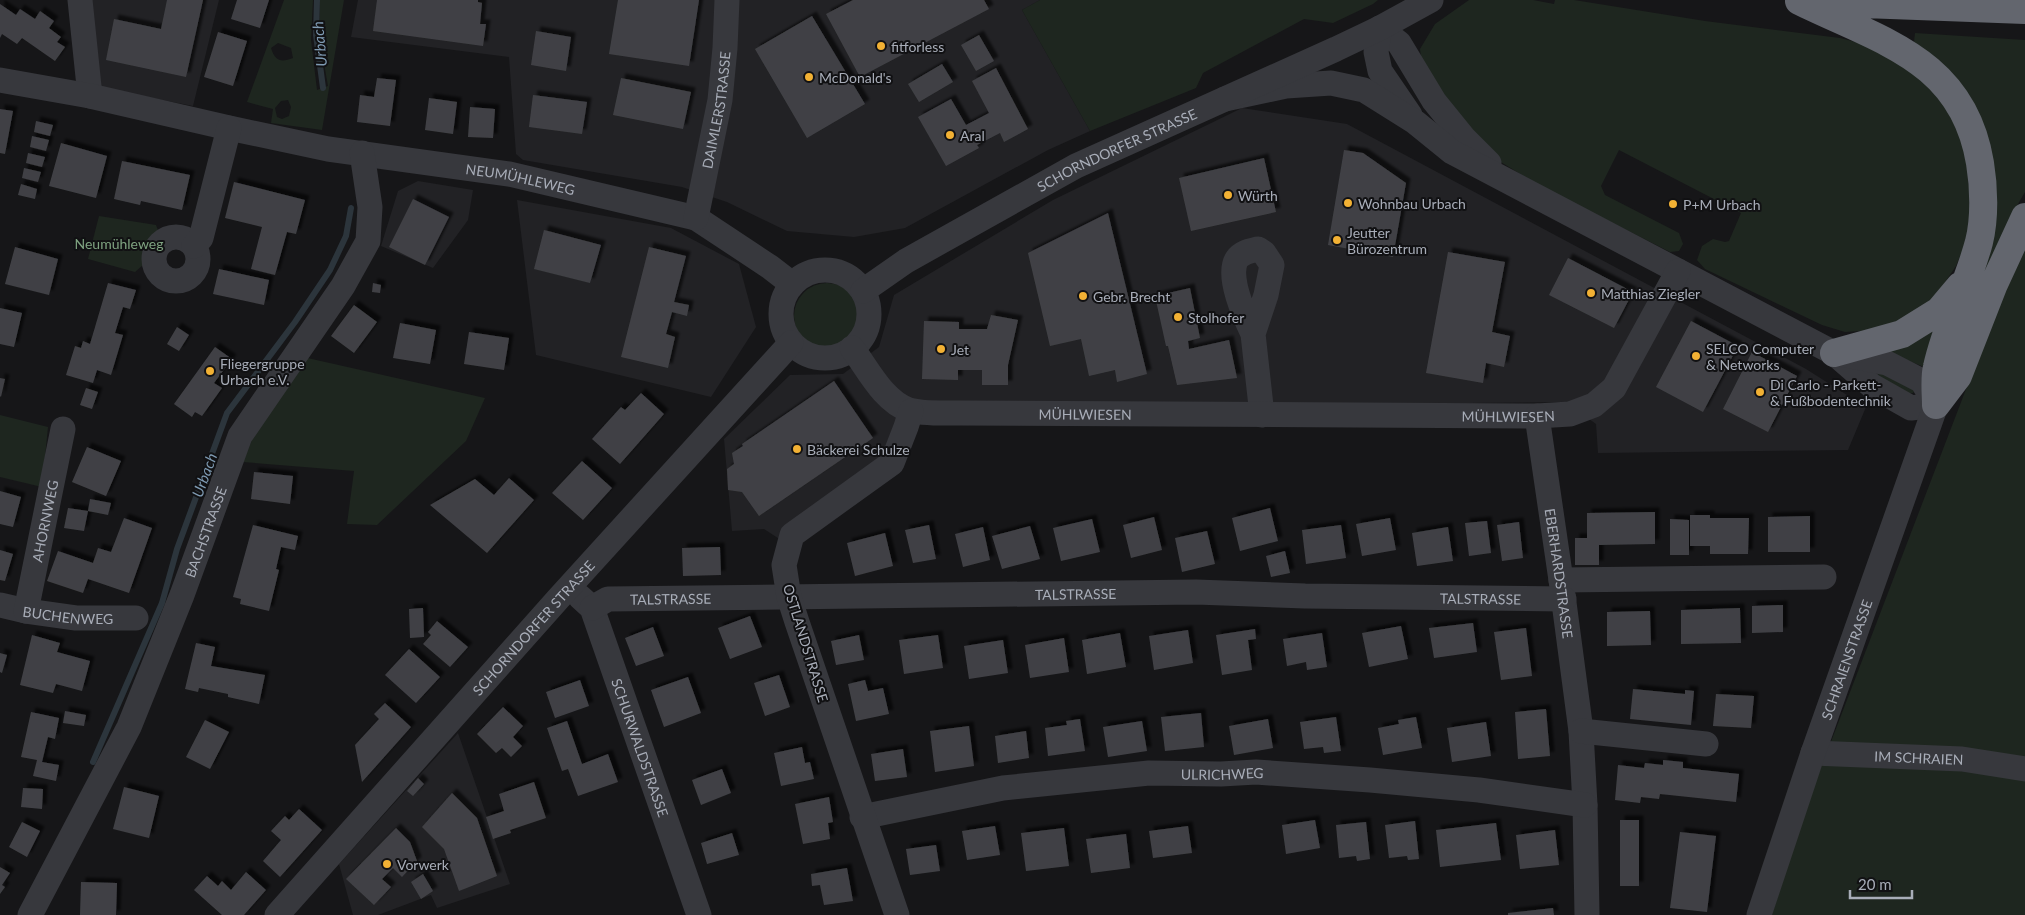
<svg xmlns="http://www.w3.org/2000/svg" width="2025" height="915" font-family="Lato,sans-serif">
	<style>
		.built { fill: #222225 }
		.green { fill: #1e261f; fill-rule: evenodd }
		.lines { fill: none; stroke-linecap: round; stroke-linejoin: round }
		.stream { stroke: #2c353c; stroke-width: 6 }
		.building { fill: #404145; filter: url(#shadow) }
		.minor { stroke: #37383d; stroke-width: 25 }
		.highway { stroke: #63666e; stroke-width: 28 }
		.poi-dot { fill: #f2b134; stroke: #111113; stroke-width: 2 }
		.labels { text-anchor: middle; dominant-baseline: central; stroke-width: 4; stroke-linejoin: round; paint-order: stroke }
		.poi-label { font-size: 14px; fill: #a8adb8; stroke: #111113; text-anchor: start }
		.street-label { font-size: 14px; fill: #a8adb8; stroke: #111113 }
		.park-label { font-size: 14px; fill: #7fa381; stroke: #111113 }
		.water-label { font-size: 15px; font-style: italic; fill: #7f9bb3; stroke: #111113 }
	</style>
	<defs>
		<filter id="shadow"><feDropShadow dx="4.5" dy="-4.5" stdDeviation="1" flood-color="#0009"/></filter>
	</defs>
	<rect width="100%" height="100%" fill="#161618"/>
	<path class="built" d="M91,0H219L193,106L101,88Z
		M358,0H1040L1022,10L1090,131L1048,150L905,228L854,237L787,231L727,202L682,187L523,160L516,154L509,57L351,37Z
		M1242,108L1347,124L1806,369L1866,407L1848,450L1598,453L1596,424L1566,402L931,408L881,463L781,540L764,529L732,531L724,439L790,375L843,374L879,347L894,295L1053,200Z
		M418,181L473,190L468,220L433,268L381,246L398,191Z
		M517,200L671,228L739,264L756,327L711,397L536,355Z
		M458,733L510,884L437,908L431,895L378,915H353L339,864Z"/>
	<path class="green" d="M284,0H313L311,40L317,90L328,86L319,35L320,0H344L322,130L271,123L273,109L247,102ZM278,43L291,48L293,58C281,63 275,61 271,48ZM288,100L291,107L289,116L282,119L277,117L275,108L281,101Z
		M1040,0H1378L1373,4L1333,23L1304,19L1203,73L1196,88L1090,131L1022,10Z
		M1469,0H1533L1554,4L1555,0H1574L1705,21L1840,38L1875,47L1912,68L1948,104L1966,139L1972,228L1956,266L1933,300L1907,320L1877,330L1845,332L1822,325L1705,269L1697,260L1702,246L1713,239L1725,242L1729,241L1741,213L1619,150L1601,186L1605,195L1679,233L1683,244L1679,251L1670,252L1538,185L1491,156L1423,73L1420,49L1435,24Z
		M1915,33L2025,40V192L2011,216L1953,372L1990,246L1940,63L1914,42Z
		M99,216L156,225L159,233C146,242 142,249 143,265L135,272L88,259Z
		M2025,240V915H1772L1806,807L1981,350Z
		M794 316a33 33 0 1 1 66 0a33 33 0 1 1-66 0Z
		M1940,319L1924,367L1885,351Z
		M303,357L485,398L466,441L377,525L347,524L354,471L243,462L261,417Z
		M1871,367L1915,390L1913,393C1897,396 1881,378 1871,367Z
		M0,415L48,427L42,487L0,477Z"/>
	<g class="lines">
		<path class="stream" d="M317,0L316,35L323,88
			M93,762L162,603L177,549L227,413L295,322L330,270L346,236L351,208"/>
	</g>
	<path class="building" d="M167,0H203L186,77L106,60L114,19L161,29Z
		M237,0H269L260,28L231,19Z
		M377,0H478V2L482,3L480,24H486L483,46L373,31Z
		M618,0H699L689,66L609,54Z
		M853,0H984L989,9L860,77L826,14Z
		M0,4L16,15L20,9L35,19L40,11L54,21L49,28L61,37L57,42L65,47L55,61L22,38L17,44L2,34L0,38Z
		M812,16L865,104L807,138L755,49Z
		M536,31L571,37L566,71L531,65Z
		M218,32L247,41L233,86L204,77Z
		M979,35L994,61L976,71L961,45Z
		M942,64L953,82L919,102L908,84Z
		M996,68L1028,129L1004,142L1000,133L977,145L979,148L946,166L918,117L951,99L966,125L989,113L972,81Z
		M377,78L396,80L390,126L357,122L360,95L374,97Z
		M621,78L691,92L683,129L613,115Z
		M533,95L587,102L582,134L529,127Z
		M429,98L457,102L453,134L425,130Z
		M470,107L495,109L493,138L468,137Z
		M0,109L13,111L5,154L0,153Z
		M36,121L53,125L50,136L34,132Z
		M32,136L49,140L46,151L30,147Z
		M61,143L107,156L96,198L49,186Z
		M1344,150L1363,153L1406,183L1393,257L1328,245Z
		M28,153L45,157L42,167L26,163Z
		M1264,158L1276,212L1191,231L1179,178Z
		M122,161L190,175L182,210L141,201L140,205L114,199Z
		M24,168L41,172L38,182L22,178Z
		M234,182L305,200L296,234L287,232L275,275L251,269L262,227L225,218Z
		M21,184L37,189L35,199L18,195Z
		M413,199L449,217L425,265L389,247Z
		M1108,213L1147,374L1117,382L1115,370L1089,376L1081,339L1050,346L1028,253Z
		M544,230L601,245L590,283L534,269Z
		M15,247L58,259L49,295L5,284Z
		M649,247L686,256L674,302L689,305L687,316L672,312L666,334L675,337L668,368L621,357Z
		M1448,252L1505,262L1492,332L1510,336L1504,367L1486,363L1483,383L1426,373Z
		M1568,258L1633,292L1614,328L1549,295Z
		M219,269L269,280L264,305L213,294Z
		M108,283L136,290L130,309L123,307L115,333L123,335L111,375L97,370L93,383L66,375L75,346L81,348L83,341L90,344Z
		M373,283L381,285L380,293L372,292Z
		M1190,288L1200,338L1188,341L1189,349L1229,340L1237,378L1177,385L1168,346H1166L1155,296Z
		M354,305L377,322L354,353L331,336Z
		M0,308L22,313L14,347L0,344Z
		M991,315L1018,320L1008,365V385H982V370H958V380L922,379L924,321L959,322V329H987Z
		M1691,321L1738,346L1703,412L1656,387Z
		M400,323L436,330L430,364L393,358Z
		M177,327L189,335L179,351L167,344Z
		M469,332L509,338L504,370L464,364Z
		M215,347L232,359L214,383L222,388L202,416L195,412L192,417L174,404Z
		M1752,352L1797,376L1768,432L1723,409Z
		M0,378L5,379L1,397L0,396Z
		M834,381L873,438L759,516L742,492L728,490L727,469L734,464L732,453L743,446L742,444Z
		M86,388L98,392L92,409L80,405Z
		M641,393L664,414L620,464L592,439L621,407L625,410Z
		M87,447L121,461L106,496L72,482Z
		M582,461L612,488L583,520L552,493Z
		M254,472L293,476L290,504L251,499Z
		M509,478L534,500L487,553L430,505L475,479L494,495Z
		M0,491L21,497L13,527L0,524Z
		M90,499L111,503L108,515L88,511L84,531L64,528L68,508L88,511Z
		M1270,508L1278,541L1240,551L1232,518Z
		M1655,512V544L1599,545V565H1575V538H1587V513Z
		M1690,515H1710V518H1749L1748,554H1710V546H1690Z
		M1810,516V552H1768V517Z
		M1154,517L1162,550L1131,558L1123,525Z
		M124,518L152,528L129,593L88,579L83,593L47,581L58,551L93,563L98,548L111,552Z
		M1390,518L1396,550L1362,556L1356,524Z
		M1092,519L1100,552L1061,561L1053,528Z
		M1670,519L1689,520V555H1670Z
		M1487,521L1491,553L1469,556L1465,523Z
		M1519,522L1523,558L1502,561L1497,525Z
		M253,525L298,536L295,550L281,547L276,569L279,570L269,611L240,604L241,599L233,597Z
		M929,525L936,559L913,563L905,530Z
		M1341,525L1346,558L1306,564L1302,530Z
		M1030,526L1040,559L1002,569L992,536Z
		M983,527L990,560L963,567L955,534Z
		M1448,527L1453,561L1417,566L1412,533Z
		M1207,531L1215,564L1182,572L1175,538Z
		M885,533L893,566L855,576L847,543Z
		M720,547L721,575L683,576L682,548Z
		M0,550L13,554L5,581L0,580Z
		M1285,551L1290,573L1271,577L1266,556Z
		M1783,605V632L1752,633V606Z
		M423,608L424,637L410,638L409,609Z
		M1740,608L1741,643L1681,644V610Z
		M1650,611L1651,645L1607,646V612Z
		M750,616L762,647L730,659L718,628Z
		M437,621L468,647L450,667L423,644L431,635L428,632Z
		M1473,623L1477,652L1434,658L1429,628Z
		M1401,626L1408,659L1369,667L1362,633Z
		M653,627L664,656L636,666L625,638Z
		M1526,628L1532,676L1501,680L1494,632Z
		M1255,629L1256,639L1248,640L1252,670L1222,675L1216,635Z
		M1188,630L1193,663L1154,670L1149,636Z
		M1120,633L1126,667L1087,674L1082,640Z
		M1322,633L1327,667L1307,670L1306,662L1287,666L1283,639Z
		M32,635L60,643L57,652L90,661L82,691L56,684L53,693L20,685Z
		M859,635L864,660L836,665L831,641Z
		M938,635L943,668L904,674L899,640Z
		M1064,638L1069,672L1030,678L1025,645Z
		M1003,640L1008,673L969,679L964,646Z
		M196,643L215,647L211,666L265,675L259,704L228,697V694L199,688L198,692L185,689Z
		M409,649L440,677L416,703L385,675Z
		M0,653L7,655L2,673L0,672Z
		M779,675L790,707L765,716L754,683Z
		M688,677L701,713L664,727L651,690Z
		M580,680L589,706L555,718L546,692Z
		M865,680L868,691L883,688L889,714L856,721L848,684Z
		M1633,689L1685,694V690L1694,691L1691,725L1630,719Z
		M1716,694L1754,696L1751,728L1713,726Z
		M385,703L411,727L362,782L355,745L379,719L374,714Z
		M503,707L523,726L513,737L522,746L511,757L502,748L496,753L477,734Z
		M1546,709L1550,756L1518,759L1515,712Z
		M65,711L86,715L84,726L63,723Z
		M31,712L59,718L55,739L48,737L42,762L59,765L56,781L33,776L37,760L21,757Z
		M1201,713L1204,747L1165,751L1161,717Z
		M1336,717L1341,751L1324,753L1323,747L1304,749L1300,722Z
		M1416,717L1422,748L1383,755L1378,728L1399,724L1398,720Z
		M1080,719L1085,751L1048,756L1045,728L1067,725L1066,721Z
		M1268,719L1273,748L1234,755L1229,726Z
		M205,720L229,732L210,769L186,757Z
		M567,721L582,764L608,754L618,782L578,796L568,769L562,771L547,728Z
		M1142,721L1147,751L1108,757L1103,727Z
		M1486,722L1491,756L1452,762L1447,728Z
		M969,726L974,766L935,772L930,731Z
		M1026,731L1029,758L998,763L995,736Z
		M802,747L805,763L810,762L814,779L781,786L774,753Z
		M903,749L907,777L875,781L871,754Z
		M1663,760L1683,762V768L1739,774L1736,802L1660,794L1659,799L1641,797L1640,803L1615,800L1618,765L1644,768L1645,763L1663,765Z
		M722,769L731,793L701,805L692,780Z
		M418,778L424,784L413,796L407,791Z
		M534,782L546,818L510,830L511,833L493,839L486,817L504,811L499,794Z
		M124,787L159,796L149,838L113,829Z
		M23,788L43,789L42,809L21,807Z
		M452,793L477,818L497,876L459,891L444,849L422,827Z
		M829,797L833,822L828,823L830,839L803,844L795,804Z
		M299,809L322,830L280,877L263,861L281,840L271,831L285,816L289,820Z
		M1315,820L1320,848L1286,854L1282,825Z
		M1620,820H1639V886H1620Z
		M1415,821L1419,859L1408,860L1407,856L1389,858L1385,825Z
		M22,822L40,831L27,857L9,847Z
		M1366,822L1370,859L1357,861L1356,856L1339,858L1336,825Z
		M1496,823L1501,860L1440,867L1436,830Z
		M995,826L1000,855L967,860L962,831Z
		M1188,826L1192,853L1153,858L1149,831Z
		M396,828L410,842L417,861L402,877L393,868L382,879L391,887L374,905L346,879Z
		M1064,828L1069,866L1026,871L1021,833Z
		M1555,830L1559,865L1520,869L1516,835Z
		M1680,832L1716,836L1707,912L1670,908Z
		M732,833L739,855L707,864L701,843Z
		M1126,834L1130,868L1091,873L1086,839Z
		M936,845L940,871L910,875L906,849Z
		M0,867L10,873L2,885L5,887L0,894Z
		M847,868L853,901L824,905L820,885L812,886L811,874Z
		M246,872L266,890L244,915H222L194,890L207,876L218,886L222,881L231,890Z
		M423,874L433,891L421,899L411,882Z
		M81,882L117,883L116,915H80Z
		M1553,908L1554,915H1508V913Z"/>
	<g class="lines">
		<g class="minor">
			<path d="M80,0L90,96"/>
			<path d="M1380,28L1399,43L1434,101L1464,138L1489,163"/>
			<path d="M1380,28L1376,52L1380,71L1410,115"/>
			<path id="s1" d="M0,80L90,96L229,128L328,149L509,174L696,218L770,267L792,284"/>
			<path d="M1225,99L1286,86L1331,83L1364,90L1415,122L1452,152L1834,353L1872,386L1911,408L1936,405"/>
			<path id="s2" d="M696,218L720,100L725,48L727,0"/>
			<circle cx="176" cy="259" r="22"/>
			<path d="M194,246L201,238L229,128"/>
			<circle cx="825" cy="314" r="44"/>
			<path id="s3" d="M863,291L906,261L1076,166L1336,49L1380,28L1431,0"/>
			<path d="M1253,334C1245,317 1226,275 1237,259C1242,252 1250,251 1258,249L1264,253L1272,265L1266,295L1253,334L1262,415"/>
			<path id="s4" d="M852,348C868,369 883,401 909,410C922,414 945,413 959,413L1537,416L1570,414L1594,405L1614,388L1678,271"/>
			<path d="M1835,353L1887,363L1922,381L1936,405"/>
			<path id="s5" d="M1537,416L1561,580L1581,731L1585,805L1587,915"/>
			<path d="M1561,580L1824,577"/>
			<path id="s6" d="M580,597L592,608L699,915"/>
			<path id="s7" d="M0,605L26,611L76,618H136"/>
			<path id="s8" d="M592,608L608,599L1196,592L1305,596L1564,599"/>
			<path id="s9" d="M26,611L63,429"/>
			<path d="M1581,731L1706,744"/>
			<path id="s10" d="M1813,753L1962,759L2025,769"/>
			<path id="s11" d="M862,817L1003,788L1149,773L1221,774L1256,772L1370,780L1479,790L1585,805"/>
			<path id="s12" d="M30,915L129,727L182,595L240,436L343,286L368,241L370,207L362,153"/>
			<path id="s13" d="M277,915L558,599L791,343"/>
			<path d="M897,915L797,622L789,597L784,565L792,535L892,463L906,427L911,411"/>
			<path id="s14" d="M1759,915L1813,753L1936,405"/>
		</g>
		<path class="highway" d="M1799,1C1880,41 1963,59 1980,163C1984,187 1985,218 1979,242C1968,284 1946,325 1937,367C1934,379 1936,393 1936,405
			M1810,2L2025,10
			M1834,353L1902,334L1939,311L1960,286
			M1936,405L1958,376L1994,284L2025,217"/>
	</g>
	<g class="poi-dot">
		<circle cx="881" cy="46" r="5"/>
		<circle cx="809" cy="77" r="5"/>
		<circle cx="950" cy="135" r="5"/>
		<circle cx="1228" cy="195" r="5"/>
		<circle cx="1348" cy="203" r="5"/>
		<circle cx="1673" cy="204" r="5"/>
		<circle cx="1337" cy="240" r="5"/>
		<circle cx="1591" cy="293" r="5"/>
		<circle cx="1083" cy="296" r="5"/>
		<circle cx="1178" cy="317" r="5"/>
		<circle cx="941" cy="349" r="5"/>
		<circle cx="1696" cy="356" r="5"/>
		<circle cx="210" cy="371" r="5"/>
		<circle cx="1760" cy="392" r="5"/>
		<circle cx="797" cy="449" r="5"/>
		<circle cx="387" cy="864" r="5"/>
	</g>
	<g class="labels">
		<g class="poi-label">
			<text x="891" y="46">fitforless</text>
			<text x="819" y="77">McDonald's</text>
			<text x="960" y="135">Aral</text>
			<text x="1238" y="195">Würth</text>
			<text x="1358" y="203">Wohnbau Urbach</text>
			<text x="1683" y="204">P+M Urbach</text>
			<text x="1347" y="232">Jeutter<tspan x="1347" dy="16">Bürozentrum</tspan></text>
			<text x="1601" y="293">Matthias Ziegler</text>
			<text x="1093" y="296">Gebr. Brecht</text>
			<text x="1188" y="317">Stolhofer</text>
			<text x="1706" y="348">SELCO Computer<tspan x="1706" dy="16">&amp; Networks</tspan></text>
			<text x="951" y="349">Jet</text>
			<text x="220" y="363">Fliegergruppe<tspan x="220" dy="16">Urbach e.V.</tspan></text>
			<text x="1770" y="384">Di Carlo - Parkett-<tspan x="1770" dy="16">&amp; Fußbodentechnik</tspan></text>
			<text x="807" y="449">Bäckerei Schulze</text>
			<text x="397" y="864">Vorwerk</text>
		</g>
		<g class="street-label">
			<text stroke="none"><textPath href="#s2" startOffset="110">DAIMLERSTRASSE</textPath></text>
			<text stroke="none"><textPath href="#s3" startOffset="291">SCHORNDORFER STRASSE</textPath></text>
			<text stroke="none"><textPath href="#s1" startOffset="530">NEUMÜHLEWEG</textPath></text>
			<text stroke="none"><textPath href="#s4" startOffset="262">MÜHLWIESEN</textPath></text>
			<text stroke="none"><textPath href="#s4" startOffset="685">MÜHLWIESEN</textPath></text>
			<text stroke="none"><textPath href="#s9" startOffset="92">AHORNWEG</textPath></text>
			<text stroke="none"><textPath href="#s12" startOffset="422">BACHSTRASSE</textPath></text>
			<text stroke="none"><textPath href="#s5" startOffset="159">EBERHARDSTRASSE</textPath></text>
			<text stroke="none"><textPath href="#s8" startOffset="486">TALSTRASSE</textPath></text>
			<text stroke="none"><textPath href="#s8" startOffset="81">TALSTRASSE</textPath></text>
			<text stroke="none"><textPath href="#s8" startOffset="891">TALSTRASSE</textPath></text>
			<text stroke="none"><textPath href="#s7" startOffset="69">BUCHENWEG</textPath></text>
			<text stroke="none"><textPath href="#s13" startOffset="385">SCHORNDORFER STRASSE</textPath></text>
			<text transform="translate(806 643) rotate(73)">OSTLANDSTRASSE</text>
			<text stroke="none"><textPath href="#s14" startOffset="270">SCHRAIENSTRASSE</textPath></text>
			<text stroke="none"><textPath href="#s6" startOffset="164">SCHURWALDSTRASSE</textPath></text>
			<text stroke="none"><textPath href="#s10" startOffset="106">IM SCHRAIEN</textPath></text>
			<text stroke="none"><textPath href="#s11" startOffset="364">ULRICHWEG</textPath></text>
		</g>
		<g class="park-label">
			<text x="119" y="243">Neumühleweg</text>
		</g>
		<g class="water-label">
			<text transform="translate(319 44) rotate(-95)">Urbach</text>
			<text transform="translate(204 475) rotate(-70)">Urbach</text>
		</g>
	</g>
	<path d="M1850 890v8h62v-8" fill="none" stroke="#a8adb8" stroke-width="2.5"/>
	<text x="1858" y="890" font-size="15" fill="#a8adb8" stroke="#111113" stroke-width="4" paint-order="stroke">20 m</text>
</svg>
